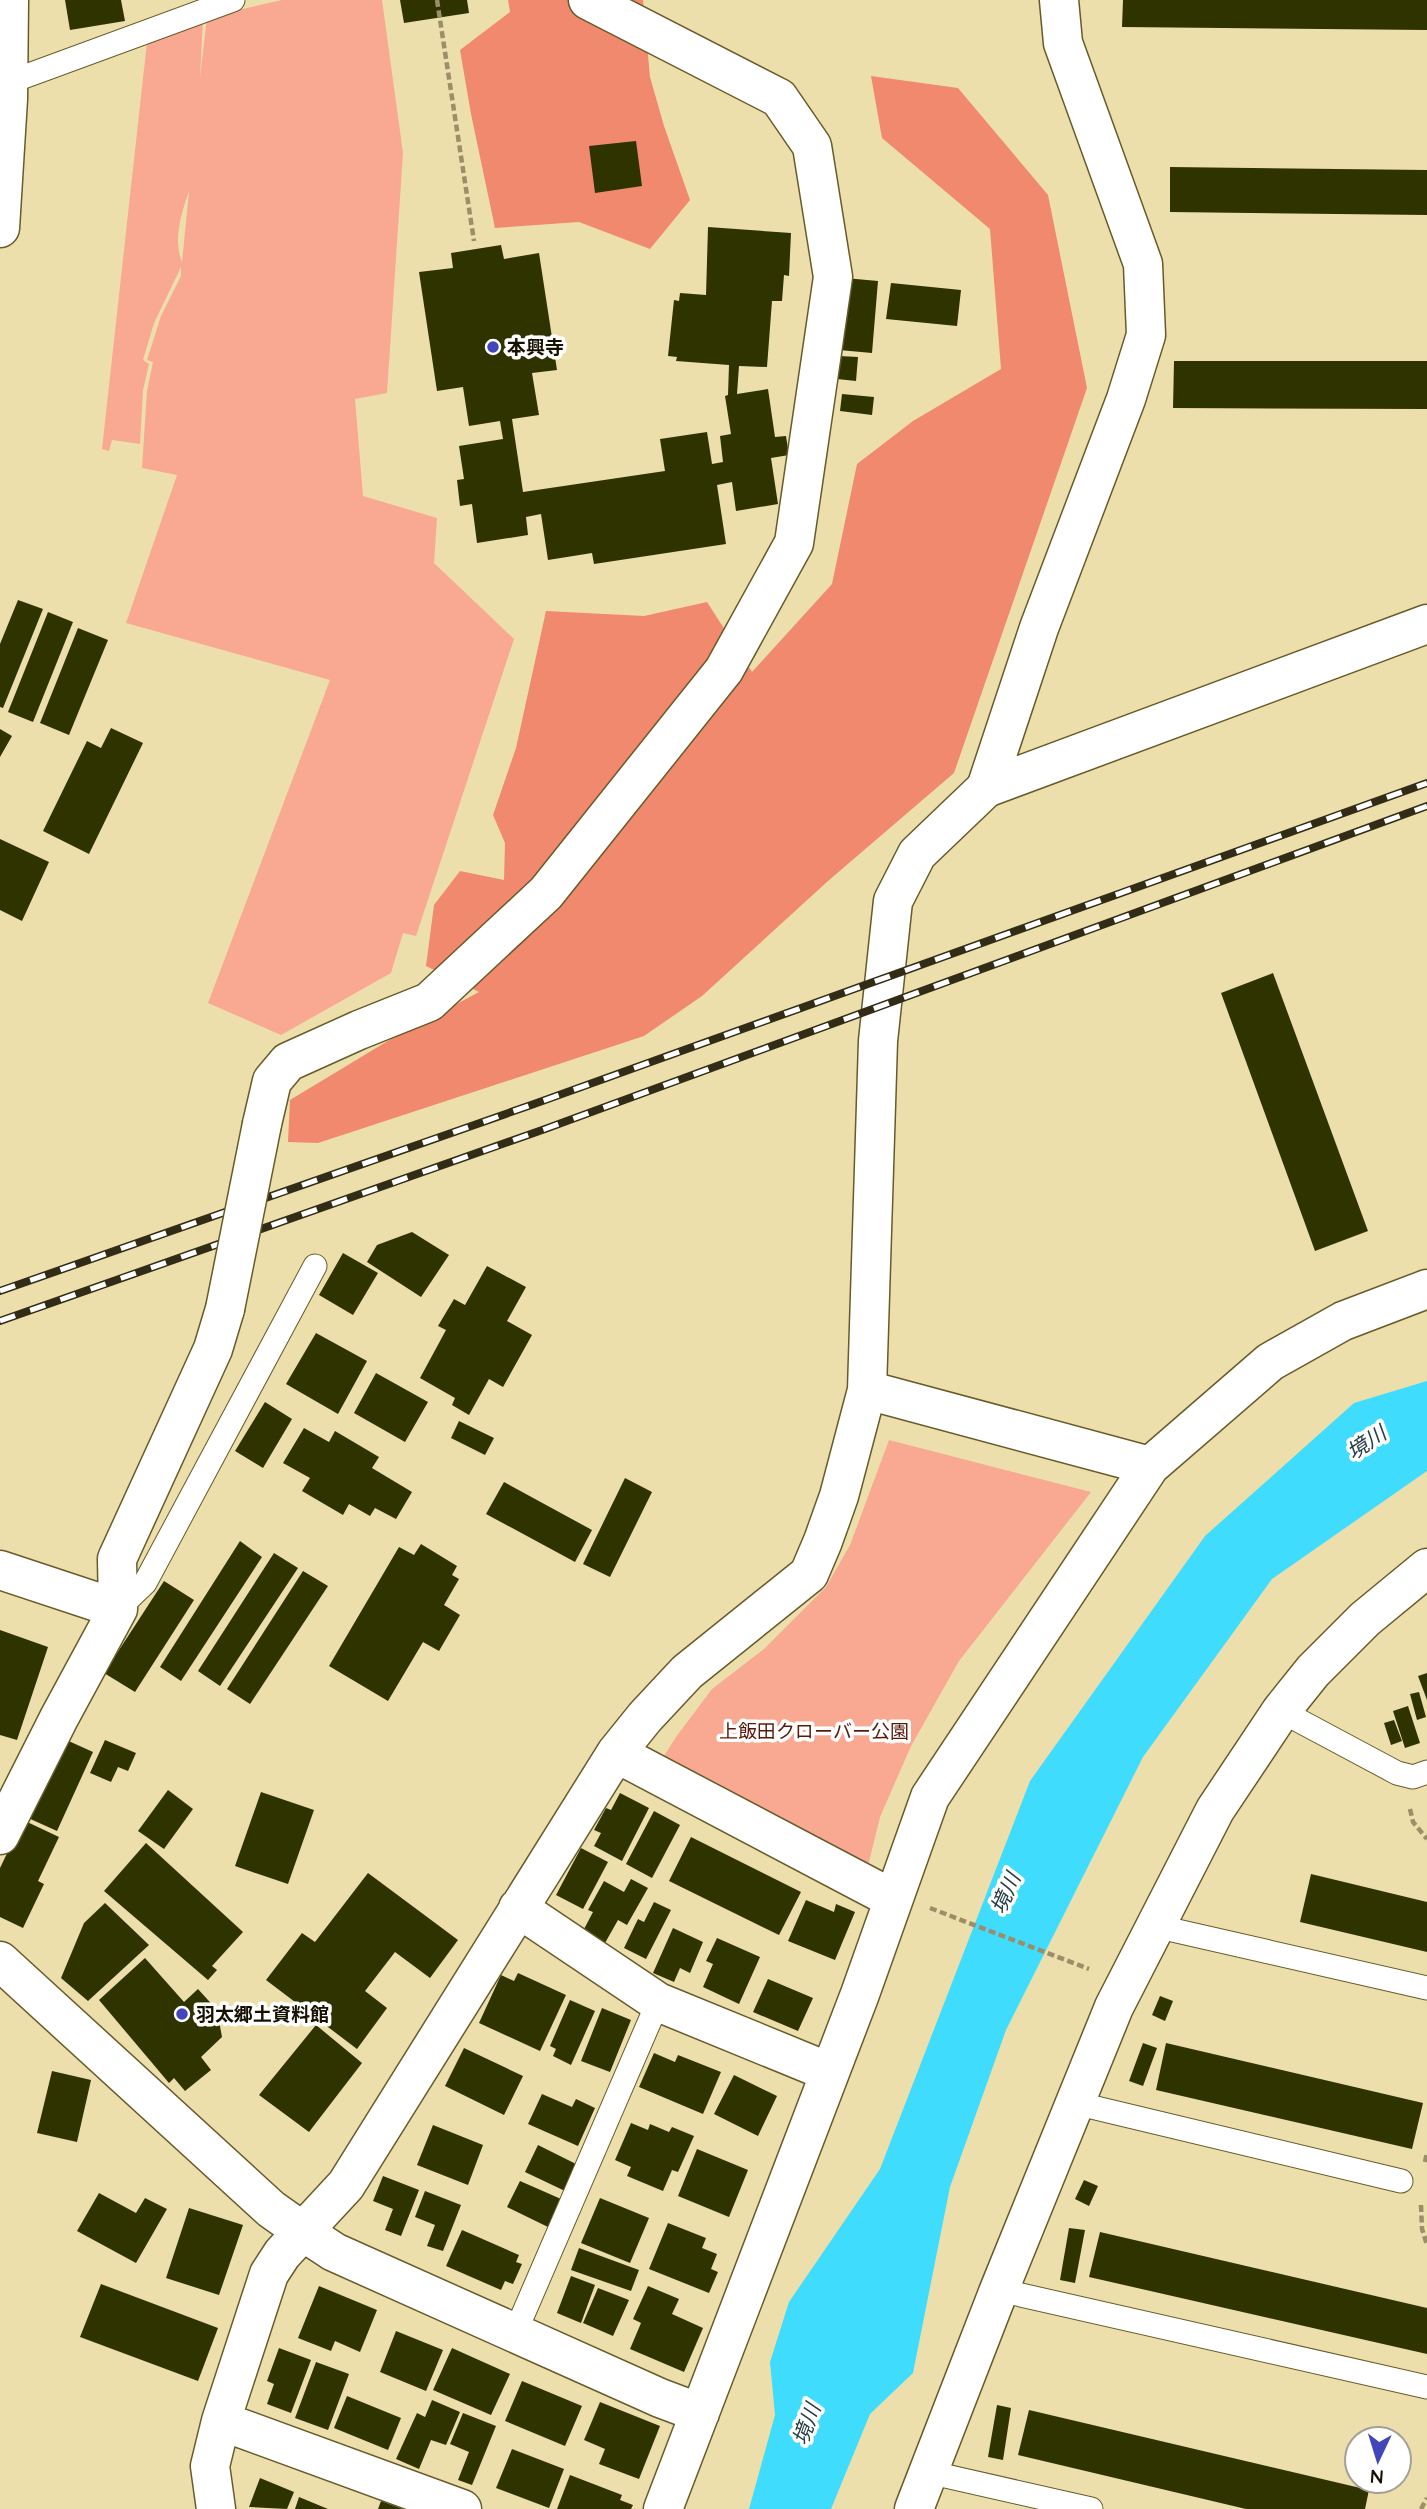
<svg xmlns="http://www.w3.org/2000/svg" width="1427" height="2509" font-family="Quicksand,'Noto Sans JP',sans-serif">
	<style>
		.green { fill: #f9a892; fill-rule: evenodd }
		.forest { fill: #f1896e }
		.water { fill: #40dcfe }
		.building { fill: #2e3300 }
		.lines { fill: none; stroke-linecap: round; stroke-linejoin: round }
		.service-casing { stroke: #675b2a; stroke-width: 25 }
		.minor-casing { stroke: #675b2a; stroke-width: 41 }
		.tertiary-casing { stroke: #675b2a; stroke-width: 41 }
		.path { stroke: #9a8f69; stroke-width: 4.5; stroke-dasharray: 7 3.5; stroke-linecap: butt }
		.service { stroke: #fff; stroke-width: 23 }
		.minor { stroke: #fff; stroke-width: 38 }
		.tertiary { stroke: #fff; stroke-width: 38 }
		.rail-casing { stroke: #322c17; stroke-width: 8 }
		.rail { stroke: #fff; stroke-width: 5; stroke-dasharray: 16; stroke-linecap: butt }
		.minor-bridge-casing { stroke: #675b2a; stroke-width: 41; stroke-linecap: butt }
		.minor-bridge { stroke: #fff; stroke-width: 38 }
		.poi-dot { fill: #4346bb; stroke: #fff; stroke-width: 2.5 }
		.labels { text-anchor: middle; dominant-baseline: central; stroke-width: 7; stroke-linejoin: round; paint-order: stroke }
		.poi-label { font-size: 19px; font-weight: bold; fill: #161101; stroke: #fff; text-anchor: start }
		.park-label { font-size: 19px; fill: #591908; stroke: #fff }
		.water-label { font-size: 21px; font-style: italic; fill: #243d44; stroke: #fff }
	</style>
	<rect width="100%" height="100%" fill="#eddfab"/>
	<path class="green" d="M282,0H382L403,153L387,393L355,399L363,496L437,518L434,563L514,639L416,936L403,933L391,973L281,1035L208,1003L330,680L126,623L177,475L142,468L147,391L153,362L147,360L161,316L181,276V267L154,323L143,360L149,364L143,390L140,444L112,440L109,451L102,449L147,42L203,19L200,78L207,17ZM189,191V192L182,262C173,240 181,214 189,191Z
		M889,1440L1091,1492L959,1661L911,1746L880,1817L867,1870L657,1767L676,1737L712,1689L764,1649L826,1587L850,1545Z"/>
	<path class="forest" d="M508,0H643L650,77L664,126L690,200L650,249L579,222L495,228L471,114L460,50L510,12Z
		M871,76L958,88L1048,195L1087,388L954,773L828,881L702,996L644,1036L318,1143L288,1142L290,1100L386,1042L479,992L426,966L434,905L460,871L504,880L505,843L493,815L516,748L546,611L644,616L707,602L752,672L832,584L857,464L913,421L1001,369L990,229L882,138Z"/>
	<path class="water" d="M1427,1381V1471L1272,1579L1143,1757L1006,2030L950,2187L913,2373L870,2414L831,2509H749L775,2415L770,2362L789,2302L880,2169L1030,1781L1205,1536L1354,1403Z"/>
	<path class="building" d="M65,0H121L125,21L70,30Z
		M400,0H467L469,13L404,23Z
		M1123,0H1427V30L1122,27Z
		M636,141L642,186L595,193L589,146Z
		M1170,167L1427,170V215L1170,212Z
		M708,227L791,233L789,276L784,275L782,301H772L767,367L739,366L737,394L768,389L775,437L786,436L789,455L771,458L778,504L736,511L732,482L717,485L726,544L594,564L592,553L548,560L541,514L526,517L528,535L477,543L472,504L460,506L457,480L464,479L459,446L503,439L500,421L469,426L463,387L437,391L419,272L453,268L451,253L501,245L504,259L539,253L557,370L532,373L539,415L512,419L523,492L665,471L660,439L707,432L712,464L723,462L720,436L731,434L725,396L728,395L729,365L676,361L677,357L668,356L674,300L679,301L680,293L706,295Z
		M845,278L878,281L872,353L839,350Z
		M891,283L961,290L957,326L886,319Z
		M839,356L858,357L856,381L837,379Z
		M1174,361H1427V409L1173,408Z
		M842,394L874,397L872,415L840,411Z
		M18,600L43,609L3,708L0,707V644Z
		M48,612L73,622L33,722L8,712Z
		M78,628L108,640L69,735L40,723Z
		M111,728L143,743L89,854L43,831L87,741L101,748Z
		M0,729L12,736L0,757Z
		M0,839L49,862L22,921L0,910Z
		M1273,973L1368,1231L1315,1251L1221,993Z
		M412,1232L449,1255L421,1297L367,1262L377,1245Z
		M343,1253L378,1273L353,1315L319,1295Z
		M487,1266L526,1287L507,1321L532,1335L503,1387L489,1379L469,1415L452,1405L455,1398L420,1378L446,1330L438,1326L454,1299L465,1305Z
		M316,1333L367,1361L338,1414L286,1384Z
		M376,1373L428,1402L405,1442L354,1413Z
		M265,1402L292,1419L263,1468L235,1451Z
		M459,1421L494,1438L485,1455L451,1438Z
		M304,1428L329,1442L335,1431L379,1457L372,1468L412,1492L396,1519L375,1508L370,1516L349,1504L343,1515L302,1491L310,1478L283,1463Z
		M625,1478L652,1492L610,1577L583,1564Z
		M504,1482L592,1530L575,1562L486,1514Z
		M240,1541L262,1557L181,1681L160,1667Z
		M421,1544L457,1566L452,1575L459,1579L444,1605L460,1615L439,1651L423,1642L388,1701L329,1666L399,1547L414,1555Z
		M274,1553L298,1568L220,1686L198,1671Z
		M303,1571L328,1586L250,1704L227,1689Z
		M164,1581L194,1600L135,1692L104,1673Z
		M0,1630L48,1647L17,1740L0,1735Z
		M1427,1673V1700L1418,1676Z
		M1419,1692L1426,1717L1417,1720L1410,1694Z
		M1408,1706L1420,1743L1405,1748L1393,1711Z
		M1394,1720L1402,1741L1391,1745L1384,1723Z
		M62,1738L93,1752L57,1831L26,1817Z
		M105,1740L136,1753L128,1771L118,1767L111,1782L90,1773Z
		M168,1790L193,1809L164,1849L138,1831Z
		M261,1792L314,1810L288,1884L235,1866Z
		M620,1793L649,1808L622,1861L594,1846L601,1833L594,1830L606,1808L611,1810Z
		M654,1811L680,1825L652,1878L626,1864Z
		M23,1820L59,1837L38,1881L44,1884L23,1928L0,1917V1868Z
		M691,1837L801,1892L779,1935L669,1881Z
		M146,1843L243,1932L212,1966L217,1970L208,1980L104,1891Z
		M581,1848L608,1862L583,1909L556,1895Z
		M368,1873L458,1940L430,1978L395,1952L365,1991L387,2008L357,2049L266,1980L302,1933L315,1942Z
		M1311,1874L1427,1902V1952L1300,1922Z
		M631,1879L648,1888L627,1925L618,1920L605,1943L583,1931L593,1912L588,1910L604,1881L624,1892Z
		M806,1900L834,1912L836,1904L855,1912L835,1960L788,1941Z
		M654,1902L671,1910L646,1959L624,1948L638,1919L644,1922Z
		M105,1903L149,1945L88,2001L61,1978L84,1923Z
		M673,1928L703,1942L690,1973L680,1968L674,1982L653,1973Z
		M717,1938L760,1957L739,2004L703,1987L713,1964L706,1961Z
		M145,1958L184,2002L198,1989L217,2010L222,2037L201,2057L211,2070L185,2091L174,2078L169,2083L99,2000Z
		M518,1973L566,1995L540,2051L479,2023L501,1975L514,1981Z
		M768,1979L813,1998L798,2031L753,2012Z
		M1160,1996L1173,2001L1165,2021L1152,2015Z
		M570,2000L595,2011L571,2065L553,2056L556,2049L550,2046Z
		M602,2008L631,2020L610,2072L581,2061Z
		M316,2025L362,2063L309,2132L259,2095Z
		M1143,2043L1157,2048L1143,2086L1129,2081Z
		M1166,2043L1423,2103L1412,2149L1156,2090Z
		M464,2048L523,2076L504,2115L445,2086Z
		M654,2053L675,2062L678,2055L721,2072L703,2114L639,2087Z
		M52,2071L91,2080L77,2142L37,2133Z
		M734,2075L777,2096L758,2136L714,2114Z
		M542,2094L572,2107L576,2099L595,2108L578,2146L528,2124Z
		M631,2123L648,2130L650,2124L669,2132L672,2127L694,2136L678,2172L672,2170L663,2191L627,2176L631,2167L615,2160Z
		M433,2125L483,2145L468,2185L417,2165Z
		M538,2145L578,2165L565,2191L525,2172Z
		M697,2149L748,2170L729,2217L678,2196Z
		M383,2176L419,2190L401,2236L385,2230L393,2209L373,2201Z
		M1084,2180L1098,2186L1089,2206L1075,2199Z
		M520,2181L561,2199L548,2227L507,2207Z
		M425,2191L461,2205L443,2251L427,2246L435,2225L415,2217Z
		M99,2193L136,2213L145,2198L167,2209L136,2263L77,2231Z
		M600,2198L649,2218L630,2263L581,2243Z
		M189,2208L243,2225L219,2295L166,2278Z
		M668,2223L706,2238L702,2248L717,2254L711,2269L718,2272L709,2293L649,2269Z
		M1069,2228L1085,2230L1075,2283L1060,2280Z
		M462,2230L519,2255L516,2262L522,2264L513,2284L505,2281L501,2290L446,2266Z
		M1100,2232L1427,2308V2354L1089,2277Z
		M579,2248L639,2270L631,2291L571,2270Z
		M571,2276L595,2285L581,2323L557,2313Z
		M101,2284L218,2328L198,2381L80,2337Z
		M319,2286L377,2310L360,2352L335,2341L331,2351L298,2338Z
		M648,2286L679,2299L672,2314L703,2328L684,2372L630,2349L641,2323L633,2319Z
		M598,2288L629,2300L613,2336L583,2323Z
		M396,2331L443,2350L426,2391L380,2372Z
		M279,2348L311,2360L291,2413L267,2404L274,2384L267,2381Z
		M452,2348L510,2374L491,2415L433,2390Z
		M316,2362L349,2374L328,2430L295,2418Z
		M522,2381L582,2406L565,2446L505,2421Z
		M347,2396L401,2418L388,2450L334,2428Z
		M432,2400L460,2412L446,2445L431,2440L419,2469L396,2459L417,2413L425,2417Z
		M600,2402L660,2426L639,2479L599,2464L605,2449L584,2440Z
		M997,2405L1011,2408L1003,2460L988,2457Z
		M1029,2410L1369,2490L1365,2509H1246L1018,2455Z
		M463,2413L496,2426L472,2485L458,2480L469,2452L450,2444Z
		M512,2449L564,2469L549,2508L496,2488Z
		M570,2475L622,2495L620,2500L633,2505L631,2509H557Z
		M260,2478L294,2492L287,2509L249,2507Z
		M299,2497L328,2509H295Z
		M381,2501L403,2509H378Z"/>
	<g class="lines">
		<defs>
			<path id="service" d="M7,83L233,0
				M118,1609L145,1583L315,1266
				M1281,1711L1397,1773L1413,1777L1427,1772
				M1155,1926L1427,1988
				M1075,2103L1401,2181
				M999,2290L1427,2387
				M515,2333L658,2002
				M928,2472L1091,2509"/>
			<path id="minor" d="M262,1124L272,1081L288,1062L359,1030L429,1002L546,893L724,670L794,543L833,277L812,146L779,98L588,0
				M867,1390L1150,1466
				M0,1570L118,1609
				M616,1753L893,1899
				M0,1835L59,1718L118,1609L117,1559L213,1349L225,1309
				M518,1908L658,2002L829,2072
				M0,1961L271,2209L302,2231L334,2252L660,2398L700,2413
				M221,2421L462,2509
				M216,2509L210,2466L221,2421L269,2274L282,2254L346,2185L616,1753L645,1717L687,1672L809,1574L823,1541L839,1496L867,1390L878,1041L893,901L917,854L986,788
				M663,2509L860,1994L930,1797L1150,1466L1270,1362L1343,1321L1427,1289
				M914,2509L999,2290L1114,2007L1215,1810L1281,1711L1313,1671L1365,1619L1427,1568"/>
			<path id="tertiary" d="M1059,0L1063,43L1143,264L1146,335L1126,399L1039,628L986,788L1427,624
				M0,228L8,99L9,0"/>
		</defs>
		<use href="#service" class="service-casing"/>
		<use href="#minor" class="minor-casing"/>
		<use href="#tertiary" class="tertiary-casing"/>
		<path class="path" d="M437,0L474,241
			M1410,1809L1413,1822L1427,1839
			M930,1908L1089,1969
			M1425,2162L1427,2152
			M1421,2205L1422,2229L1427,2245
			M1421,2509L1427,2498"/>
		<use href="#service" class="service"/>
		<use href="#minor" class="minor"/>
		<use href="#tertiary" class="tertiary"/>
		<defs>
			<path id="rail" d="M0,1291L534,1104L1427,783
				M0,1321L545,1129L1427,806"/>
		</defs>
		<use href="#rail" class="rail-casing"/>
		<use href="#rail" class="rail"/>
		<defs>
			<path id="minor-bridge" d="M225,1309L262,1124"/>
		</defs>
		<use href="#minor-bridge" class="minor-bridge-casing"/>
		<use href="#minor-bridge" class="minor-bridge"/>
	</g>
	<g class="poi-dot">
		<circle cx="493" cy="347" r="7"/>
		<circle cx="182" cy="2014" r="7"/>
	</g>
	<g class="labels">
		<g class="poi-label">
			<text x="507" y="347">本興寺</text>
			<text x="196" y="2014">羽太郷土資料館</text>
		</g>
		<g class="park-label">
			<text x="814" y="1731">上飯田クローバー公園</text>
		</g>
		<g class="water-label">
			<text transform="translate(1366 1442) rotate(-34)">境川</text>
			<text transform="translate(1005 1893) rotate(-66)">境川</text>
			<text transform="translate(806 2424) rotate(-70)">境川</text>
		</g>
	</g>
	<g transform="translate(1378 2460) rotate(184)"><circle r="33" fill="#ffffff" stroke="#a2a099" stroke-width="2"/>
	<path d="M0-5L12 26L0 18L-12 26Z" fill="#4346bb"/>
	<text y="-10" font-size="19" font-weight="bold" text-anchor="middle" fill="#161101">N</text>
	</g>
</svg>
